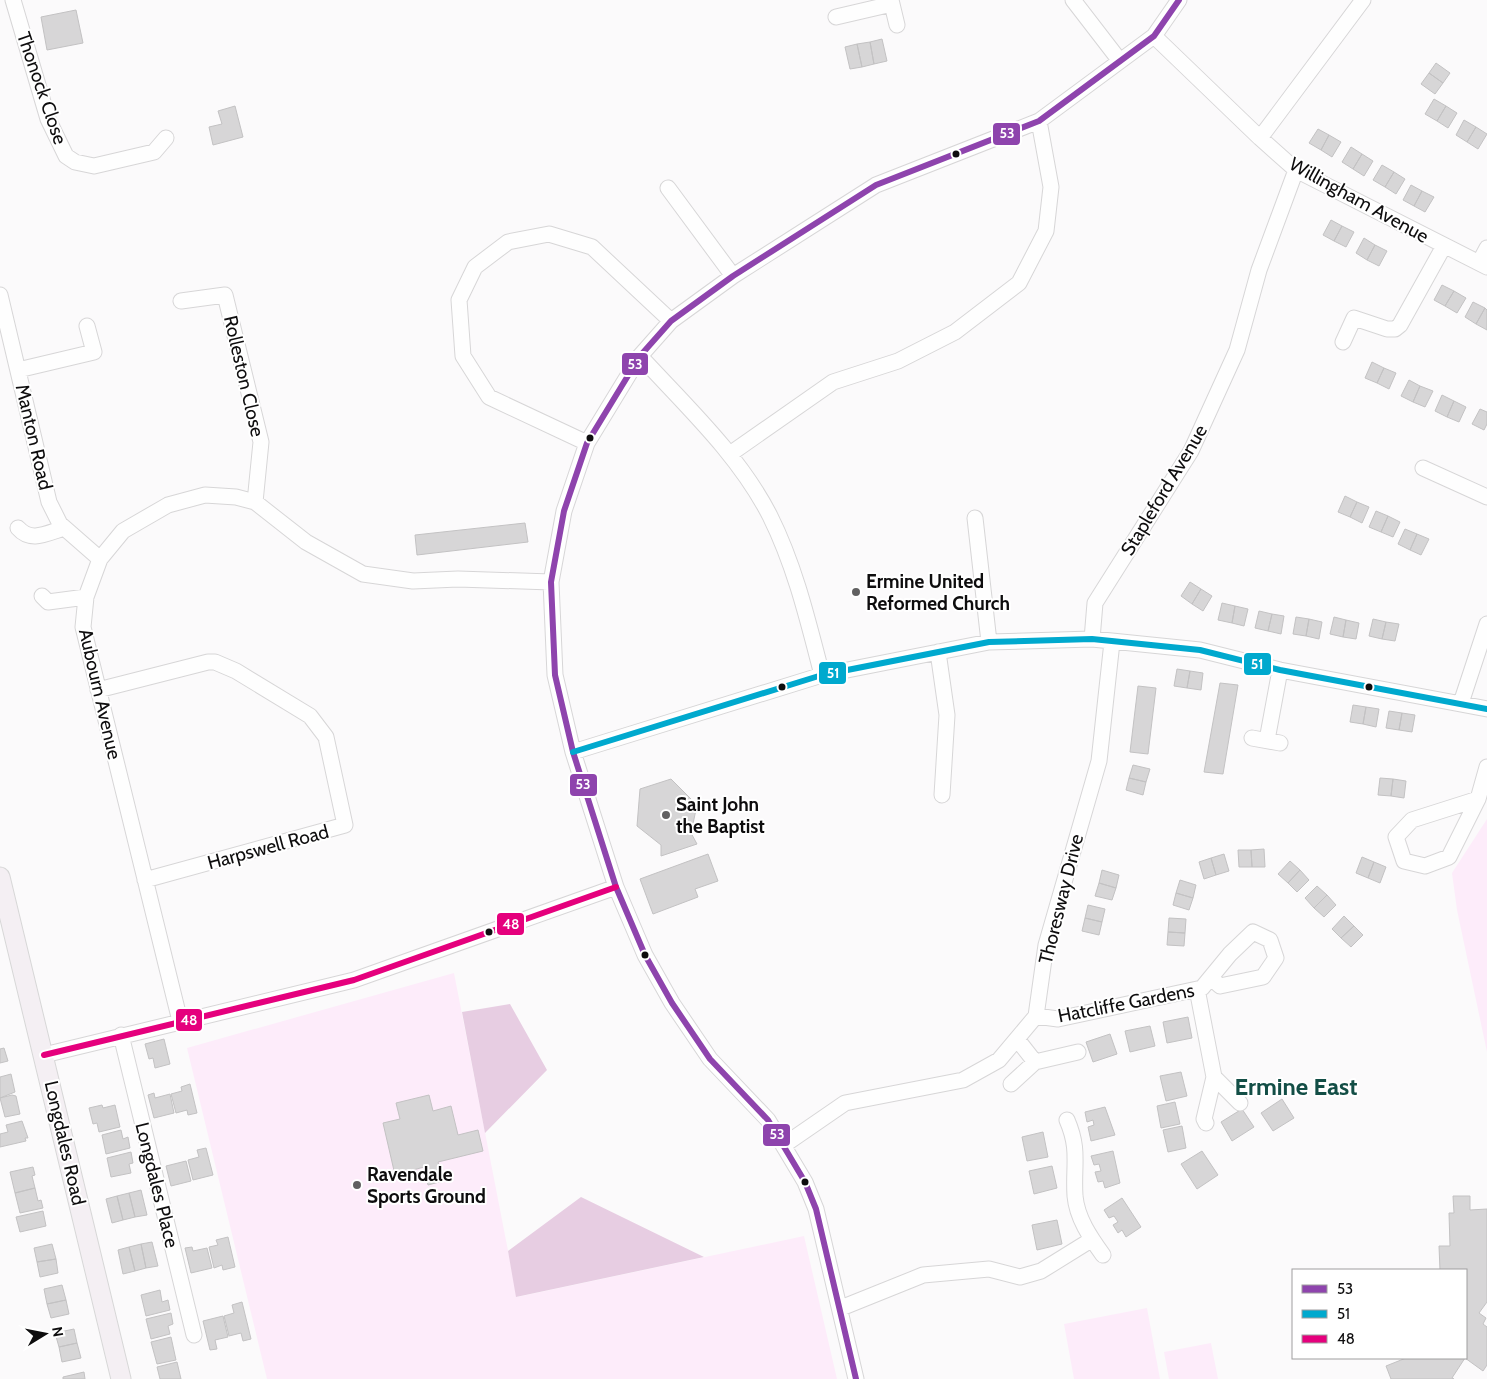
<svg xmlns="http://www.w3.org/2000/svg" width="1487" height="1379" font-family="Cabin,sans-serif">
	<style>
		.green { fill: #fdecfa }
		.forest { fill: #e7cde2 }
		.building { fill: #d7d6d7; stroke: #c3c2c3 }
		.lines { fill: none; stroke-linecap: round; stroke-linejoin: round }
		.minor-casing { stroke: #d7d6d7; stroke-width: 17 }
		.major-casing { stroke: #d7d7d7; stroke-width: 21 }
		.minor { stroke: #fefefe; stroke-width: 15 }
		.major { stroke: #f4eff3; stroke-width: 19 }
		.bus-1-casing { stroke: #fff; stroke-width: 10 }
		.bus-2-casing { stroke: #fff; stroke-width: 10 }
		.bus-3-casing { stroke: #fff; stroke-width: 10 }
		.bus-1 { stroke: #8e44ad; stroke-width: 6 }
		.bus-2 { stroke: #00a9ce; stroke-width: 6 }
		.bus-3 { stroke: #e5007d; stroke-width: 6 }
		.bus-dot { fill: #0e0d0e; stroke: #fff; stroke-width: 2 }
		.poi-dot { fill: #616061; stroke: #fff; stroke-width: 2 }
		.labels { text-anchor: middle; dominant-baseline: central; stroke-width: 4; stroke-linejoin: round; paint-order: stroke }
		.street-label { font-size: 19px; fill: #0e0d0e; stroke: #fff }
		.poi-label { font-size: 19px; font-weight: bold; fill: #0e0d0e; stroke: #fff; text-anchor: start }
		.district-label { font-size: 24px; font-weight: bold; fill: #134e46; stroke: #fff }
		.line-badge { stroke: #fff; stroke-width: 2 }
		.badge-label { font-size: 14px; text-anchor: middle; font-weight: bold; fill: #fff }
	</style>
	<rect width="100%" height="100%" fill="#fbfafb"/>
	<path class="green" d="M1487,819V1052L1457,910L1452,873Z
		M454,973L517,1297L804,1236L837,1379H267L187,1048Z
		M1147,1308L1160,1379H1074L1064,1324Z
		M1211,1343L1218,1379H1169L1164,1352Z"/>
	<path class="forest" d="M510,1004L547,1070L485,1133L462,1012Z
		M581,1197L704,1257L516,1297L508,1251Z"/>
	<path class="building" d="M76,10L83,43L47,50L41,17Z
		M882,39L887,61L874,64L870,42Z
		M870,42L874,64L862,67L857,44Z
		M857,44L862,67L850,69L845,47Z
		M1436,63L1450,73L1443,83L1429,73Z
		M1429,73L1443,83L1435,94L1421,84Z
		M1434,99L1446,106L1437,121L1425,114Z
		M235,106L243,137L213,145L209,127L222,124L218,111Z
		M1446,106L1457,113L1448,128L1437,121Z
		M1464,120L1476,127L1467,142L1456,135Z
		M1476,127L1487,134L1478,149L1467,142Z
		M1318,129L1329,135L1321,150L1309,143Z
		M1329,135L1341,142L1332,157L1321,150Z
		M1351,147L1362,154L1353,169L1342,162Z
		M1362,154L1373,161L1364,176L1353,169Z
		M1382,165L1394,172L1385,187L1373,180Z
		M1394,172L1405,179L1396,194L1385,187Z
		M1411,185L1422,191L1414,206L1403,200Z
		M1422,191L1434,197L1425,212L1414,206Z
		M1331,220L1342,226L1334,241L1323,235Z
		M1342,226L1354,232L1346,247L1334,241Z
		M1364,238L1375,245L1367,260L1356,253Z
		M1375,245L1387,251L1379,266L1367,260Z
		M1442,285L1454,291L1445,306L1434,300Z
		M1454,291L1466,298L1457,313L1445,306Z
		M1473,302L1485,308L1476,324L1465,317Z
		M1485,308L1487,310V330L1476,324Z
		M1372,362L1384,368L1377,383L1365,378Z
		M1384,368L1396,373L1389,389L1377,383Z
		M1409,380L1420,386L1413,402L1401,396Z
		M1420,386L1433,391L1425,407L1413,402Z
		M1442,395L1454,401L1447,417L1435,411Z
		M1454,401L1466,407L1459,422L1447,417Z
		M1480,409L1487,412V424L1484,430L1472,424Z
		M1345,496L1357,502L1350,517L1338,512Z
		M1357,502L1369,507L1362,523L1350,517Z
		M1376,511L1388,516L1381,532L1369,527Z
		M1388,516L1400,522L1393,537L1381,532Z
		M525,523L528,542L417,555L415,535Z
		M1405,529L1417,534L1410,550L1398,544Z
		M1417,534L1429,539L1421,555L1410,550Z
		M1190,582L1201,589L1192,604L1181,596Z
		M1201,589L1212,596L1203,611L1192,604Z
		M1222,603L1235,606L1232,623L1218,620Z
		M1235,606L1248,609L1244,626L1232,623Z
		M1259,611L1272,614L1268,631L1255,628Z
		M1272,614L1284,616L1281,634L1268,631Z
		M1296,617L1309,619L1306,636L1293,634Z
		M1334,617L1346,620L1343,637L1330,634Z
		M1309,619L1322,622L1319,639L1306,636Z
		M1373,619L1386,622L1382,639L1369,636Z
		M1346,620L1359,623L1356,639L1343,637Z
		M1386,622L1399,624L1395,641L1382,639Z
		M1177,669L1190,671L1187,688L1174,686Z
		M1190,671L1203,673L1201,690L1187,688Z
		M1220,683L1238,685L1223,774L1204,772Z
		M1138,686L1156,688L1148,754L1130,752Z
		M1353,705L1366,707L1363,724L1350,722Z
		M1366,707L1379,709L1376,727L1363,724Z
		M1389,711L1402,713L1399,730L1386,728Z
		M1402,713L1415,715L1412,732L1399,730Z
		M1133,765L1150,769L1146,782L1129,778Z
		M1129,778L1146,782L1143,795L1126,790Z
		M1380,778L1393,779L1391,796L1378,795Z
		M671,779L697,805L691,833L697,844L661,856V845L637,826L640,789Z
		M1393,779L1406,781L1404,798L1391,796Z
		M1264,849L1265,867H1252L1251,850Z
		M1238,850H1251L1252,867H1239Z
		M708,854L718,881L695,889L698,897L653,914L640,879Z
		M1224,854L1229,871L1216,875L1211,858Z
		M1362,857L1374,862L1368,878L1356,873Z
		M1211,858L1216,875L1204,879L1199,862Z
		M1290,861L1300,870L1288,883L1278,874Z
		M1374,862L1386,867L1380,883L1368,878Z
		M1102,870L1119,875L1116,888L1099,883Z
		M1300,870L1309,880L1297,892L1288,883Z
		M1180,880L1196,885L1193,898L1176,893Z
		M1099,883L1116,888L1112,900L1095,896Z
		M1317,886L1327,895L1314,908L1305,898Z
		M1176,893L1193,898L1189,910L1173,905Z
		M1327,895L1336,905L1324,917L1314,908Z
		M1088,905L1105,909L1102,922L1085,918Z
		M1344,916L1354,926L1341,938L1332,929Z
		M1085,918L1102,922L1099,935L1082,931Z
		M1169,918L1186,919L1185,933L1168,932Z
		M1354,926L1363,935L1351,947L1341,938Z
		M1168,932L1185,933L1184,946L1167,945Z
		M1188,1017L1192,1038L1167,1043L1163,1022Z
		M1150,1026L1155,1046L1130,1052L1125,1031Z
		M1110,1034L1117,1054L1093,1062L1086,1042Z
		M164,1039L170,1064L155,1068L153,1058L149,1059L145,1044Z
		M4,1048L8,1061L0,1063V1049Z
		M1181,1072L1187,1096L1166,1101L1160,1076Z
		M11,1074L15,1092L0,1098V1077Z
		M190,1084L197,1113L188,1115L187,1110L176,1113L171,1094L182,1091L181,1087Z
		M154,1093L155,1098L170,1094L174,1113L154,1118L148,1095Z
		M12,1095L16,1096L20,1114L5,1117L0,1098Z
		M429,1095L433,1111L451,1106L458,1135L478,1130L483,1151L438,1162L443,1181L428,1185L424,1167L395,1175L383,1123L400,1119L396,1103Z
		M1282,1099L1294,1118L1273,1131L1261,1113Z
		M1175,1102L1180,1124L1161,1128L1157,1106Z
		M102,1105L103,1108L115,1105L120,1127L99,1132L97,1123L93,1124L89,1108Z
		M1105,1107L1115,1135L1091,1141L1088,1127L1094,1125L1093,1120L1087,1122L1085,1112Z
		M1242,1109L1254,1127L1232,1141L1221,1122Z
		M22,1121L28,1138H25L26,1141L0,1147V1134L8,1132L6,1125Z
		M1182,1126L1186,1148L1168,1152L1163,1130Z
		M121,1130L123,1139L128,1137L130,1148L106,1154L102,1135Z
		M1043,1132L1048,1157L1027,1161L1022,1137Z
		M206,1148L213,1175L193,1180L188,1160L199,1157L197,1150Z
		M1113,1151L1120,1183L1105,1188L1103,1181L1098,1182L1095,1172L1101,1171L1099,1164L1094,1165L1091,1156Z
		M1202,1151L1218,1175L1197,1189L1181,1164Z
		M131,1152L133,1163L129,1164L131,1173L111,1177L107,1158Z
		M186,1161L191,1181L171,1186L166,1166Z
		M1052,1166L1057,1188L1034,1194L1029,1171Z
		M33,1167L35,1175L32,1176L35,1188L15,1193L10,1172Z
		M35,1188L38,1201L41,1200L43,1208L20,1213L15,1193Z
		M141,1190L147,1215L135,1217L129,1193Z
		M129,1193L135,1217L123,1220L117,1196Z
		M117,1196L123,1220L112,1223L106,1199Z
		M1453,1196H1470V1210L1487,1209V1302L1479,1313L1486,1318L1483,1324L1487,1327V1365L1483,1371L1465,1358L1452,1378L1454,1379H1391L1386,1366L1406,1358H1466V1270H1440L1439,1246H1450L1449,1213H1454Z
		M1122,1198L1141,1227L1126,1237L1122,1230L1118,1233L1113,1225L1118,1222L1114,1216L1109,1218L1104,1210Z
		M43,1211L46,1226L20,1232L16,1217Z
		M1057,1220L1062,1244L1037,1250L1032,1225Z
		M228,1237L235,1267L223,1270L222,1265L214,1268L209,1247L218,1245L216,1240Z
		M152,1242L158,1266L146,1268L141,1244Z
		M52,1244L56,1259L37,1262L34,1248Z
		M141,1244L146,1268L135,1271L129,1247Z
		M129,1247L135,1271L123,1274L118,1250Z
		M192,1247L193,1251L207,1248L212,1268L191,1273L185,1248Z
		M56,1259L58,1273L40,1277L37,1262Z
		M62,1285L66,1300L47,1304L44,1289Z
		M160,1290L162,1302L168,1300L170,1310L146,1316L141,1295Z
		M66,1300L69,1314L51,1318L47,1304Z
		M242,1302L251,1339L243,1341L241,1333L229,1336L224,1316L234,1313L232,1305Z
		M171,1313L173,1324L168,1326L170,1334L151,1339L146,1319Z
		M223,1316L228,1337L215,1340L217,1349L210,1350L203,1321Z
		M74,1329L77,1343L59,1347L55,1333Z
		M171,1337L176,1360L157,1364L151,1342Z
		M77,1343L81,1358L62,1362L59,1347Z
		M177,1362L181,1379H160L157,1367Z
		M84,1372L85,1379H63V1377Z"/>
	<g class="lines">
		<defs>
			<path id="minor" d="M13,0L48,119L66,156L75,162L94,166L154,152L166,138
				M891,0L897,25
				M1073,0L1120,61
				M836,17L892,4
				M1154,36L1260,138L1296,170L1487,267
				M1260,138L1363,0
				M668,188L733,276
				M1479,263L1487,248
				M0,295L49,502L60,524L100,559
				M181,301L225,295L261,442L255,502
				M1343,342L1354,318L1387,329H1395L1400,325L1444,246
				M640,356C686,406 739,455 770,516C795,566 808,621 822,675
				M18,370L94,352L87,326
				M587,443L489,397L463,356L459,300L475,267L508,242L549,234L592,247L671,321
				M730,454L833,382L898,361L955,332L1019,283L1046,231L1051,187L1039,121
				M1423,468L1487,497
				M975,518L989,642
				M18,528C31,543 47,533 64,528
				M42,596L48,602L86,597
				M1092,639L1095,603L1191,451L1237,350L1259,270L1296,170
				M938,652L947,715L942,795
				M98,690L208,662H215L236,671L310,716L326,737L345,825L145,880
				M1461,703L1487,624
				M1252,738L1280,743
				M1267,740L1280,670
				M573,752L822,675L989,642L1092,639L1200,650L1280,670L1487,709
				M1478,799L1412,820L1396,837L1404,861L1425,866L1449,857L1478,799L1487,767
				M1197,989L1214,1077L1204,1119L1206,1123
				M1036,1016L1058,1019L1202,988L1230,954L1253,932L1270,940L1276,958L1263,977L1220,986L1211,978
				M180,1021L83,627L86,597L100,559L123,531L168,505L205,495L236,497L255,502L306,542L363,574L413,581L458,579L551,582
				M121,1035L194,1335
				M1017,1039L1035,1062L1078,1052
				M44,1055L354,980L616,887
				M1214,1077L1240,1103
				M1011,1084L1035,1062
				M1067,1120C1080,1150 1073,1165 1075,1196C1077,1218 1090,1237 1103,1255
				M784,1145L845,1103L963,1080L999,1060L1036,1016L1046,945L1099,761L1112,642
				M841,1308L923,1275L989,1269L1020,1277L1041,1271L1091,1240
				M856,1379L816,1209L805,1182L768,1120L710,1059L672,1003L645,955L616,887L573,752L555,675L551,582L564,511L587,443L640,356L671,321L733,276L876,185L1039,121L1154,36L1179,0"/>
			<path id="major" d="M0,877L121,1379"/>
		</defs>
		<use href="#minor" class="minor-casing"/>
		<use href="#major" class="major-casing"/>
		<use href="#minor" class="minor"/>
		<use href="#major" class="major"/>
		<defs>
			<path id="bus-1" d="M856,1379L816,1209L805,1182L768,1120L710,1059L672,1003L645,955L616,887L573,752L555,675L551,582L564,511L587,443L640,356L671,321L733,276L876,185L1039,121L1154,36L1179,0"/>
			<path id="bus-2" d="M573,752L822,675L989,642L1092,639L1200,650L1280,670L1487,709"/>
			<path id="bus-3" d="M44,1055L354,980L616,887"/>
		</defs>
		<use href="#bus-1" class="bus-1-casing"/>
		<use href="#bus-2" class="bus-2-casing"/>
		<use href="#bus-3" class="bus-3-casing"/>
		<use href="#bus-1" class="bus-1"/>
		<use href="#bus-2" class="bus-2"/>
		<use href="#bus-3" class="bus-3"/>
	</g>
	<g class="bus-dot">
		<circle cx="956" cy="154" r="4.5"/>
		<circle cx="590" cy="438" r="4.5"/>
		<circle cx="782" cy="687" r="4.5"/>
		<circle cx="1369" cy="687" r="4.5"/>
		<circle cx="489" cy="932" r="4.5"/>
		<circle cx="645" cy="955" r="4.5"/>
		<circle cx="805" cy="1182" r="4.5"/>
	</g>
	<g class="poi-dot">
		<circle cx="856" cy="592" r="5"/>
		<circle cx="666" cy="815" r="5"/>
		<circle cx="357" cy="1185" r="5"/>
	</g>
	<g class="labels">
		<g class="street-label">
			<text transform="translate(42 88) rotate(71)">Thonock Close</text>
			<text transform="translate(1359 200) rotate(29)">Willingham Avenue</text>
			<text transform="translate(244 376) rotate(77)">Rolleston Close</text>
			<text transform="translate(34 437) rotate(77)">Manton Road</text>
			<text transform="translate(1164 490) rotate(-59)">Stapleford Avenue</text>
			<text transform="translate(100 694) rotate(77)">Aubourn Avenue</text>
			<text transform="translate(268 847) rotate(-15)">Harpswell Road</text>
			<text transform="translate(1061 899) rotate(-76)">Thoresway Drive</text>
			<text transform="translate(1126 1003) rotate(-11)">Hatcliffe Gardens</text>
			<text transform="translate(65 1143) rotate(77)">Longdales Road</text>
			<text transform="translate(157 1185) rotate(76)">Longdales Place</text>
		</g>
		<g class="poi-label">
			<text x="866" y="581">Ermine United<tspan x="866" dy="22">Reformed Church</tspan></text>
			<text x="676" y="804">Saint John<tspan x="676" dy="22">the Baptist</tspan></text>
			<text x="367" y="1174">Ravendale<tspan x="367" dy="22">Sports Ground</tspan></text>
		</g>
		<g class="district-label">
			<text x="1296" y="1086">Ermine East</text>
		</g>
	</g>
	<g class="line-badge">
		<rect x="992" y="122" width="29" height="24" rx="5" fill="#8e44ad"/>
		<rect x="621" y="352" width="28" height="24" rx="5" fill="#8e44ad"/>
		<rect x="1243" y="652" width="29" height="24" rx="5" fill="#00a9ce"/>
		<rect x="818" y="661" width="29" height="24" rx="5" fill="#00a9ce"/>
		<rect x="569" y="773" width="29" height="24" rx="5" fill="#8e44ad"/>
		<rect x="496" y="912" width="29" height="24" rx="5" fill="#e5007d"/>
		<rect x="175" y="1008" width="28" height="24" rx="5" fill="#e5007d"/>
		<rect x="762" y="1123" width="29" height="24" rx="5" fill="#8e44ad"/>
	</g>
	<g class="badge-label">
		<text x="1007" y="138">53</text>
		<text x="635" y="369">53</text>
		<text x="1257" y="669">51</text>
		<text x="833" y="678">51</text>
		<text x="583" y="789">53</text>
		<text x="511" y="929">48</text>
		<text x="189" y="1025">48</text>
		<text x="777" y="1139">53</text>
	</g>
	<rect x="1292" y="1269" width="175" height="90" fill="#ffffff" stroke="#9f9e9f"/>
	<rect x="1302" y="1285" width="25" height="8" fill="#8e44ad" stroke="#9f9e9f"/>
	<text x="1337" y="1294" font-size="15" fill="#0e0d0e">53</text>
	<rect x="1302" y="1310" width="25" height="8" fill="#00a9ce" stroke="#9f9e9f"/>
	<text x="1337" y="1319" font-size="15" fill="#0e0d0e">51</text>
	<rect x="1302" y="1335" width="25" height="8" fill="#e5007d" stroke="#9f9e9f"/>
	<text x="1337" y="1344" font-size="15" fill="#0e0d0e">48</text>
	<g transform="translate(45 1334) rotate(80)" stroke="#ffffff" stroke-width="4" paint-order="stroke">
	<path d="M0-4L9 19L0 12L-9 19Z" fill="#0e0d0e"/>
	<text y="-8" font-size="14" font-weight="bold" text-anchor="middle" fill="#0e0d0e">N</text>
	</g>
</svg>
